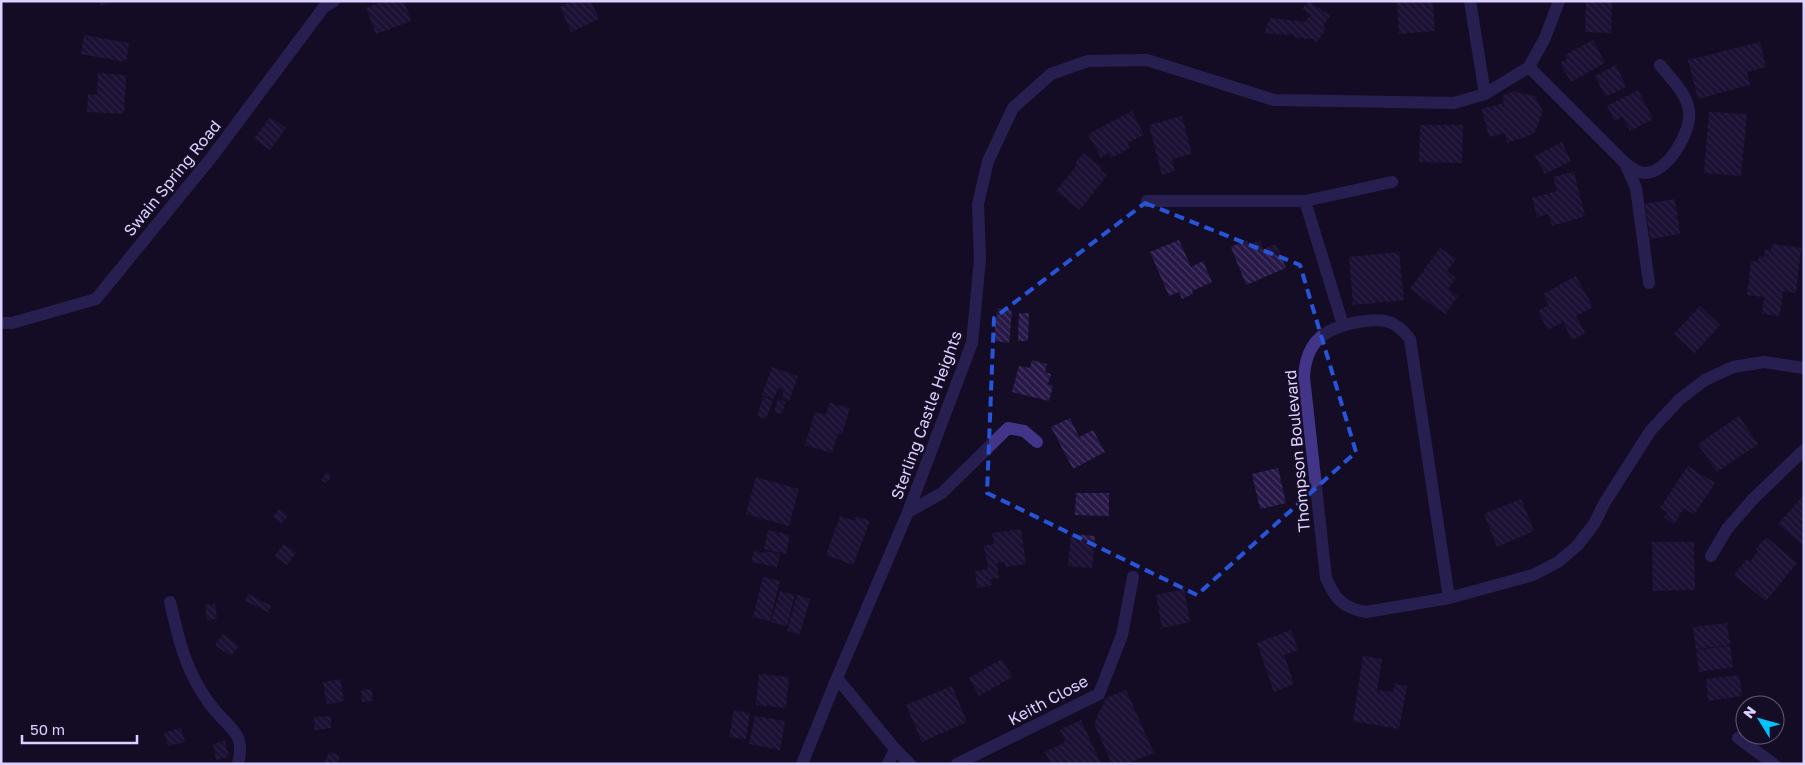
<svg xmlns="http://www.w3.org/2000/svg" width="1805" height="765" font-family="'Golos Text',sans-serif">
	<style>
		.building { fill: url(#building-back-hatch) }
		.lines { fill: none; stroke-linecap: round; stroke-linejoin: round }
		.minor { stroke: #423587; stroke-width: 12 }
		.marked { fill: none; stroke: #2755da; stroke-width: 4; stroke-dasharray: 10 6; stroke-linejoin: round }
		.labels { text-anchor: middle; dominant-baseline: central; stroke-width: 4.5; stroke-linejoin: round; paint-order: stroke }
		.street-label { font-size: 16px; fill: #dcd1ff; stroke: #140d25 }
	</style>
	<defs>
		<pattern id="building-back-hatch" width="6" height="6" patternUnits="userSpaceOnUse" patternTransform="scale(1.25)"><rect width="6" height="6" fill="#271847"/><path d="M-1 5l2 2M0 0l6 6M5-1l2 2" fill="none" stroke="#463963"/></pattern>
	</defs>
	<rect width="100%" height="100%" fill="#140d25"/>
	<path class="building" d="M99,1H111L102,6Z
		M384,1H404L411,21L376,34L366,8Z
		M572,1H591L599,19L571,32L560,7Z
		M1309,1L1330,16L1323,26L1326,29L1317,42L1313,39L1294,37L1295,35L1264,33L1270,18L1305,22L1311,15L1302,9Z
		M1397,1H1433L1435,31L1399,34Z
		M1586,1H1612L1611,33L1585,32Z
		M84,35L129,43L126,62L81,54Z
		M1593,40L1605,63L1571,82L1560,63L1567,59L1565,55Z
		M1760,42L1766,67L1747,72L1750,85L1698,99L1688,60Z
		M1616,65L1626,87L1606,97L1595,76Z
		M98,73L126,75L124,114L87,112L88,94L97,95Z
		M1638,90L1653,119L1630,131L1623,117L1615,121L1607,106Z
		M1513,91L1535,96L1543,112L1534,134L1507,143L1505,133L1489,137L1482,109L1504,103L1502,96Z
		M1132,111L1144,135L1127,143L1130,148L1111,158L1108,153L1101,158L1088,134Z
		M1709,112L1747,114L1741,176L1704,173Z
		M1182,116L1192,154L1172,159L1175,171L1162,175L1149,125Z
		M270,117L286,128L270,150L254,139Z
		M1420,125H1463L1462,163L1419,162Z
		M1562,142L1571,161L1545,174L1535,156Z
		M1083,153L1102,167L1100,170L1107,175L1080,210L1056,191L1077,165L1075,164Z
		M1574,172L1585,216L1552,226L1548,214L1537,217L1532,198L1557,191L1553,177Z
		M1675,199L1680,234L1650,239L1645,204Z
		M1179,240L1191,267L1203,261L1212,282L1192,291L1193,294L1182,299L1179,292L1169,296L1150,252Z
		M1247,240L1249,245L1260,240L1263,249L1276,244L1286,268L1246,285L1231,247Z
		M1772,244L1801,248L1796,293L1783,291L1780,316L1762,314L1764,297L1747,295L1751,261L1758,262L1759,256L1764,257L1765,250L1771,251Z
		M1440,248L1456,259L1447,271L1456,278L1448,289L1458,296L1445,314L1410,289Z
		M1399,252L1404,300L1353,305L1349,257Z
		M1576,276L1593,307L1576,316L1585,333L1572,340L1563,322L1548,330L1538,311L1549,305L1543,294Z
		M1700,306L1720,325L1695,353L1674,334Z
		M997,308L1012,310L1009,343L994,341Z
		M1019,313H1029L1028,341H1018Z
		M1032,360L1047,364L1045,372L1051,374L1048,384L1053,386L1049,401L1012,392L1019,366L1030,368Z
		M772,367L798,376L789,401L782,398L784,390L778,388L774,399L762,395Z
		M763,397L773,400L766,419L757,416Z
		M778,399L786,402L781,414L774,411Z
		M829,403L850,408L842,435L838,433L832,453L805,445L815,412L826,415Z
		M1739,416L1758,444L1717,472L1698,444Z
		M1070,418L1079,437L1093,430L1105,452L1073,469L1051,427Z
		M1688,466L1715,483L1694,515L1684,508L1674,524L1664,517L1667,512L1660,508Z
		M1278,468L1286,503L1260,509L1252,474Z
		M327,472L332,476L326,483L321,480Z
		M756,477L799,489L789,526L746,514Z
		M1076,493H1109V516L1075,515Z
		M1804,495V546L1778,524Z
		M1521,499L1534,531L1497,547L1484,514Z
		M279,509L288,516L282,523L273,517Z
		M840,516L855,521L856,516L870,521L853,565L826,555Z
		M1021,529L1026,564L1005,567V562L997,563L999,578L991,579L992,585L977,588L975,571L988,569L984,546L994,544L992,533Z
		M768,530L790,535L786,554L764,549Z
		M1071,534L1095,536L1092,568L1068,566Z
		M1766,537L1797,563L1766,601L1734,575L1747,559L1750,562L1758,551L1756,549Z
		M1652,542H1694L1695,590L1653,591Z
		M284,544L296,553L287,565L274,556Z
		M754,551L764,553L765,551L780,554L777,567L751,562Z
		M763,577L780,581L770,621L753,617Z
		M1184,589L1190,622L1162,628L1156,595Z
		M780,591L795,595L787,626L771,622Z
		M248,594L271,606L268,612L245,601Z
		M797,595L810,599L800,634L787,631Z
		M215,604L217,619L207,620L205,605Z
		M1727,623L1730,645L1696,649L1693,627Z
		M1291,630L1298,650L1284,655L1294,684L1274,692L1257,643Z
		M223,634L239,646L231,656L215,645Z
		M1730,646L1733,667L1699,672L1696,650Z
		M1363,656L1382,659L1377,690L1393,692L1395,684L1407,686L1399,729L1353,721Z
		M1002,659L1012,677L979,696L969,678Z
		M759,674L789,677L786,708L756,705Z
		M1739,675L1742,696L1708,701L1706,679Z
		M340,679L344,701L327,704L323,682Z
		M952,686L967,722L922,742L906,705Z
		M372,689L373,701L362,702L361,690Z
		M1126,690L1154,753L1126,764H1112L1094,724L1106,698Z
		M734,710L750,713L746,739L729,737Z
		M331,716V728L315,730L314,717Z
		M755,716L785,721L780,750L749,744Z
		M1081,720L1101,764H1051L1045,752L1065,742L1060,730Z
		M181,728L185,742L168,746L164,733Z
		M225,741L229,757L216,760L213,744Z
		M329,752L340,756L337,764H324Z"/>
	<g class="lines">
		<path class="minor" d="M1470,1L1485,94L1529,67L1545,38L1559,1
			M1529,67L1625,163L1636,188L1649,283
			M1625,163C1631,167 1637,173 1645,173C1668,173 1692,131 1689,111C1687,93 1670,78 1660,65
			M1147,201H1305L1392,182
			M1305,201L1343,325
			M1,323H12L96,299L211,158L324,7L334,1
			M908,512L942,493L1008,428L1024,431L1037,442
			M1711,556L1727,529L1753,499L1804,450
			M1449,598L1410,339C1395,319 1382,318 1358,322C1325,328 1306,341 1304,377L1326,578C1335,599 1343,608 1366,612L1449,598L1533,575L1558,562L1577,546L1594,524L1605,502L1651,430L1680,399L1705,380L1733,367L1764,362L1804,368
			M170,602C176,626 181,653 193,676C198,687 206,699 213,708C230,730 246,732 238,764
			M837,678L895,749L910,764
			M1738,738L1774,764
			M802,764L837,678L908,512L972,343L980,259L978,204L988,161L1013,108L1051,74L1088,61L1147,60L1274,100L1454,103L1485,94
			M888,764L895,749
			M957,764L1099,694L1122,635L1133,577"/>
	</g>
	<path d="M0 0H1805V765H0ZM1145,203L1300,265L1356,452L1197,595L987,493L994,318Z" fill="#140d25" fill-opacity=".55" fill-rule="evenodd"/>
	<path class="marked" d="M1145,203L1300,265L1356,452L1197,595L987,493L994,318Z"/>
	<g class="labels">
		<g class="street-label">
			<text transform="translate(172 178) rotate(-51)">Swain Spring Road</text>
			<text transform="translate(926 415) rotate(-70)">Sterling Castle Heights</text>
			<text transform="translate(1297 451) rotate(-95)">Thompson Boulevard</text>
			<text transform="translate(1048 700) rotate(-28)">Keith Close</text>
		</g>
	</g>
	<rect width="1805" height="765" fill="none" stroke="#dcd1ff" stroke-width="5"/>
	<g transform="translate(1760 720) rotate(307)"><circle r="24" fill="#140d25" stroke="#645b7c"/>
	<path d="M0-4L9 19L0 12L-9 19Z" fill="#00c3fc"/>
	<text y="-8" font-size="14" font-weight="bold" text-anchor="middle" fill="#dcd1ff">N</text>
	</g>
	<path d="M22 735v8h115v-8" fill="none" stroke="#dcd1ff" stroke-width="2.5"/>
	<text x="30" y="735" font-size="15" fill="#dcd1ff" stroke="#140d25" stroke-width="4" paint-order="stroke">50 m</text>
</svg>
